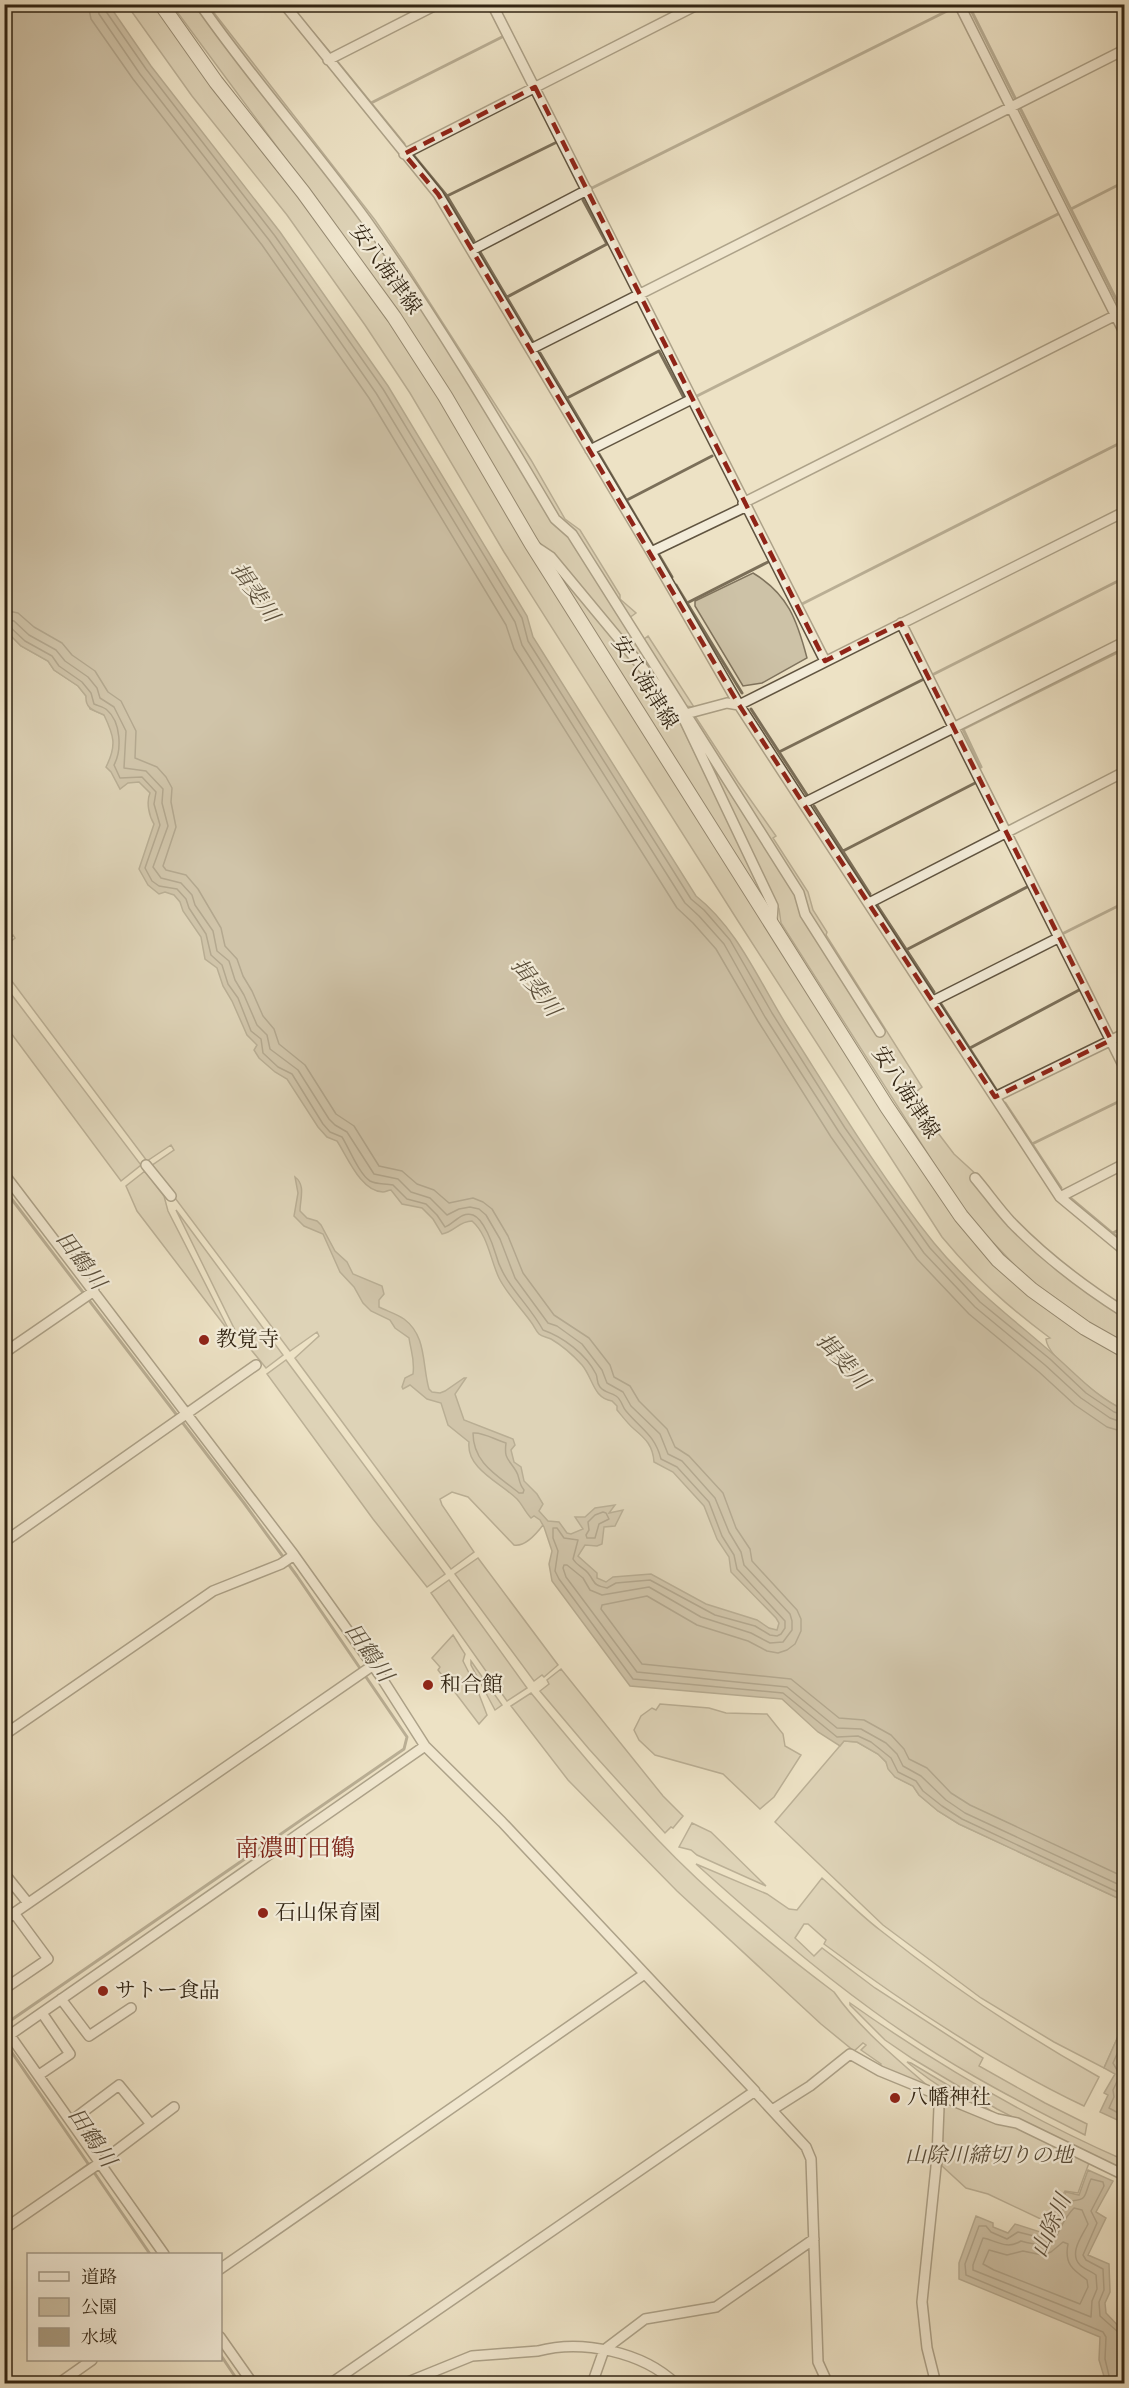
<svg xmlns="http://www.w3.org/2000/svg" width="1129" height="2388" font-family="'Old Standard TT','Noto Serif JP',serif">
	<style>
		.green { fill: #cdc2a7; stroke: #7f735d; stroke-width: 1.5 }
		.water { fill: #ada188; stroke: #7b6f59; stroke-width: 1.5 }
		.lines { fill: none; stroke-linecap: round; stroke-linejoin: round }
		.shore { stroke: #6f624e; stroke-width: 1.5 }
		.stream { stroke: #7b6f59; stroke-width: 3 }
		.minor-casing { stroke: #605440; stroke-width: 12 }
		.secondary-casing { stroke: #312413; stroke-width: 16 }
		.minor { stroke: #f3ecd9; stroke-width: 9 }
		.secondary { stroke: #f3ecd9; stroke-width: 14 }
		.marked { fill: none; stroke: #8f2418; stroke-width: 4.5; stroke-dasharray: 12 8; stroke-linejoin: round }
		.poi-dot { fill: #8f2418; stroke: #f3ecd9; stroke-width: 2 }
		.labels { text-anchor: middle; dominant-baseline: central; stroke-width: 4.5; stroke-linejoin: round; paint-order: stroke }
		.street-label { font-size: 21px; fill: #312413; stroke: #f3ecd9 }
		.poi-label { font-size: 21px; fill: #312413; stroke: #f3ecd9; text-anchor: start }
		.park-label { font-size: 21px; font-style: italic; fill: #584c38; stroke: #f3ecd9 }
		.water-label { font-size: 22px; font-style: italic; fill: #5c503c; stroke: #f3ecd9 }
		.quarter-label { font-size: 24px; fill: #7a1f14; stroke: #f3ecd9 }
	</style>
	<rect width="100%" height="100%" fill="#ede2c5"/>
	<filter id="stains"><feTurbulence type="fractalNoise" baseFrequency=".00333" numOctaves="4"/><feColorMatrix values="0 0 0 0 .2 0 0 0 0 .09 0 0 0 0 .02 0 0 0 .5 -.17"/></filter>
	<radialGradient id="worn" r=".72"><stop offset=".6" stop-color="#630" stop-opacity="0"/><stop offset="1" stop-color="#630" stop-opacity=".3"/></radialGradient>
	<path class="green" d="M127,5H154L210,83L299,196L389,322L440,399L890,1122L1020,1288L1081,1333L1124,1358V1410C1106,1401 1048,1360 1046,1339L1050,1338C1007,1306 976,1278 942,1237L738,921L504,552L410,393L365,325L287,215L192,96Z
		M172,5H197L361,219L409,287L674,700L554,556L537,542L329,217Z
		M204,5H208L375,220L403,261L531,460L565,519L580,530L620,595V599L636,613L629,618L554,513L415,286Z
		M553,565L678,719L769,904V907L551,566Z
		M753,573C788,594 797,620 807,658L762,683L743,686L695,606V601Z
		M5,630L21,646L48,661L54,670L78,686L86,696L90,709L104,715L472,1208L676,1463L777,1615L788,1636L605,1587L580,1564L577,1552L543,1525C537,1533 525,1547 514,1545L468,1497L452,1492L440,1499L442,1505L474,1552L451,1569L295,1358L319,1336L317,1332L290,1351L151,1166L174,1150L171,1145L147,1161L5,972V946L15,938L13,935L5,941Z
		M648,636L694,707L684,706L643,640Z
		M695,716L738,782L776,836L773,838L808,892L813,910L827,932L826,935L922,1087L916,1092L935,1129L954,1154L978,1176L1009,1225L1124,1316V1344L1088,1322L1030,1281L983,1232L961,1206L781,923L779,909L694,736L696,735L806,910L693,721Z
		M5,986L141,1165L121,1181L5,1025Z
		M145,1171L164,1196L168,1211L231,1334L137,1211L126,1186Z
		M176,1210L283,1355L266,1368L235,1330Z
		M286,1360L445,1574L427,1587L373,1519L267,1374Z
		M478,1558L558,1665L544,1677L542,1675L534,1681L455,1574Z
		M449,1580L527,1688L507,1701L431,1593Z
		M453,1635L465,1654L463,1661L477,1689L487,1715L479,1724L438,1670L440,1667L432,1658Z
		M471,1661L502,1705L495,1710L471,1665Z
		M561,1669L663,1796L683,1816L673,1828L671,1827L665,1833L589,1749L540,1691L549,1684L547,1680Z
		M531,1693C572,1743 613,1792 657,1839C710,1895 772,1945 834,1992C859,2028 896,2058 929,2087L879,2068L881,2064L861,2050L866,2045L863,2043L854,2051L821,2024L677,1891L568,1780L511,1706Z
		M660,1704L709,1708L726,1713L767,1714L783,1734L785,1746L801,1755L774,1797L760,1809L723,1774L655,1755L639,1740L634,1730L641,1716L652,1708L656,1710Z
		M844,1741L857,1742L878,1754L886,1762L889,1769L895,1777L913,1786L919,1795L938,1811L959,1824L1124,1901V2023L1104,2068L1054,2042L981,1998L883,1925L775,1822Z
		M692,1823L711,1832L766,1886L697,1855L691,1850L679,1847Z
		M696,1864L767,1894L789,1909L797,1910L822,1878C841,1895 859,1914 880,1930C949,1985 1022,2034 1099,2077L1084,2106C992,2062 906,2005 824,1944L826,1940L808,1924H804L795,1938L814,1956L822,1948L875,1988L983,2058L979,2066L1045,2103L1087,2124L1085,2135C1011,2098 938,2059 872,2010C810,1965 753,1915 696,1864Z
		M850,2003C936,2064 1028,2118 1124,2160V2171L1075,2149L997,2109L913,2059L885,2040L850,2005Z
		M907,2062L911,2063L1003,2118C966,2103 938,2088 907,2062Z
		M946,2102L990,2115L1089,2163L1078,2193L1065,2191L1047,2222L988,2194L966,2188L942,2166L943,2104Z"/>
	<path class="water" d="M4,5H109L151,66L280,232L388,386L527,616L533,637L696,896C739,930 760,984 789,1029C835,1101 880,1176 934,1243C969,1286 1012,1318 1053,1354C1077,1375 1096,1397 1124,1410V1901L959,1824L938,1811L919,1795L913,1786L895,1777L888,1769L886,1762L878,1754L857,1742L844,1741L840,1746L818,1732L782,1699L630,1686L552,1581L549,1564L552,1551L544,1527L540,1520L534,1516L531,1518C525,1512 522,1504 517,1499C501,1483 466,1469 469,1442L448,1425L441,1403L427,1399L410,1385L403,1389L402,1387L405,1378L413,1374C415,1359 411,1352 409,1338L395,1328L390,1320L371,1311L363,1303L354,1287L340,1272L323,1234L304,1226L294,1216L298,1193L295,1177C306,1185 300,1199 300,1211L307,1218L317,1221L321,1225L335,1251L347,1262L353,1274L382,1286L384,1294L379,1300V1307C387,1311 397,1314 404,1319C427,1336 422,1365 429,1389L432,1392L440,1393L445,1391L464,1378H466L455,1394L464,1420L513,1439L515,1445L511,1450L514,1462L521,1467L524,1481L537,1494L543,1504L539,1511L548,1521L559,1522L567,1533L571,1534L583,1529L575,1517H585L595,1508L615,1505L609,1513L623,1510L615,1526L604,1527L602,1544L597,1546L585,1545L578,1556L597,1573V1578L606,1582L613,1577L651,1574L706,1604L757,1620L769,1628L777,1630L779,1623L776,1618L731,1572L729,1557L717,1539L704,1506L673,1472L654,1462C653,1446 646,1439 634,1429C628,1424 622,1416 617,1410V1406L612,1401C593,1398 593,1378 582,1365C573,1355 563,1346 551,1339C547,1337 542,1337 539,1334C536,1331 534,1326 531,1322C521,1308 507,1294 499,1278C490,1259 488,1235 472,1221C459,1221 454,1232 442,1234L433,1219L422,1208L402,1204L391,1190C388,1190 386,1192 383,1192C361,1192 347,1156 337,1141L327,1137L318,1127L287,1079L275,1072L259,1058L254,1050L257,1045L247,1035L232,1001L223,986L217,968L205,959L201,937L183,911L180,902L174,895L165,892L159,894L148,885L139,869L154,824C149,816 146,802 150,793L139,782L128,783L120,789L111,772L106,767C117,745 114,736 104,715C94,710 85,709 86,696L78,686L54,670L48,661L21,646L5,630Z
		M1124,2023V2123L1100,2112L1108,2095L1104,2093L1115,2074L1104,2068Z
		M1088,2170L1113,2181L1096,2212L1106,2218L1088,2255L1109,2264L1110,2292L1105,2303L1106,2313L1124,2332V2383H1106L1099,2360L1100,2337L959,2279V2263L976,2216L993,2223V2227L1008,2233L1015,2224L1040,2232L1047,2227L1066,2192L1079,2195Z"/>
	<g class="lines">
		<path class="shore" d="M88,4L91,19L133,79L262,245L369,398L506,625L514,649L677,908L693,923L716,949L758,1021L831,1137L917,1259L969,1314L1039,1372L1075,1405L1107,1427L1124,1432
			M97,4L99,14L140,74L269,240L376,393L515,622L522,645L685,903L699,916L724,944L765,1017L839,1132L924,1253L975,1307L1045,1365L1081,1398L1110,1418L1124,1423
			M104,4L105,10L146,69L275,236L383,389L522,618L528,641L691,899L704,910L730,940L772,1013L845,1128L930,1248L980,1302L1050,1359L1086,1393L1114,1412L1124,1415
			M4,610L18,613L34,627L62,643L72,655L95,671L108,692L121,701L136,731L135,758L157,767L166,777L172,788L171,802L176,827L163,866L166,870L186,875L198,889L221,928L225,946L237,959L243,976L252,991L263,1016L274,1029L279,1044L305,1065L336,1114L354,1126L379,1166L402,1171L417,1184L434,1190L449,1203L473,1198L483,1202L492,1209L508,1236L523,1273L554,1315L589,1338L610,1365L614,1377L630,1386L639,1401L667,1429L675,1447L689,1456L723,1493L736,1528L750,1549L752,1561L797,1610L801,1619V1631L795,1644L787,1650L778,1653L767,1651L748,1641L697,1625L647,1596L602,1605L601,1609L642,1664L791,1679L839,1718L864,1720L891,1735L904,1749L909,1759L927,1768L951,1793L970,1805L1124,1877
			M4,619L14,621L29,635L56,650L65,661L88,677L97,688L100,698L114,707L126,731L124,768L146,771L163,789L162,803L168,826L153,867L161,878L181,883L192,895L195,905L213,931L217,951L229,961L235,980L244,995L257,1025L267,1035L270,1049L298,1070L329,1119L335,1125L347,1132L374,1174L398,1179L411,1192L430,1198L447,1215L459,1209L470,1207L479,1209L486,1215L500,1239L515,1278L548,1323L557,1326L582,1344L602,1370L607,1383L623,1392L631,1406L660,1434L668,1454L682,1461L715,1498L729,1532L741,1552L744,1565L790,1614L792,1621V1630L783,1642L770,1643L751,1633L701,1617L649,1587L602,1595L590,1590L583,1578L567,1565H564L563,1568L566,1577L637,1672L787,1687L837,1728L861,1729L886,1743L897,1754L903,1766L921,1776L946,1800L965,1813L1124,1887
			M4,627H10L25,641L52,656L59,666L82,682L91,693L94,704C98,706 104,707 107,710C121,722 122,750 114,765L120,778L142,777L156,792L154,804L160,825L145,868L152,881L159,886L177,889L186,899L189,908L206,934L211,955L222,965L228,984L238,998L251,1031L261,1039L263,1053L278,1067L292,1074L323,1124L330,1132L342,1137C349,1148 359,1174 370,1181C377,1185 386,1183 393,1185L407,1199L426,1204L437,1215L445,1227C454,1224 461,1211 473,1215C484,1219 493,1245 496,1255C503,1283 529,1304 543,1330C563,1337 586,1354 596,1374C598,1378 596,1382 600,1387C605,1393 610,1392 616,1396C622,1400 622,1407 626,1411C641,1429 655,1435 661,1459L677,1467L709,1502L722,1536L734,1555L737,1569L785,1621V1628L781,1634L777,1636L770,1635L755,1626L715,1615L650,1580L616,1583L607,1588C592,1585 596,1583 588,1573C583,1567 577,1566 573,1559L578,1540L564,1538L557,1528H553V1538L558,1551L555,1571L559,1579L633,1679L783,1693L837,1737L858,1736L871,1742L891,1758L898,1772L916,1781L923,1791L942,1806L962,1819L1124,1895
			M473,1433C484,1432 495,1440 506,1443C504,1459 508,1458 516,1471C520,1477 518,1483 524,1490L523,1493H519C497,1475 473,1463 473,1433Z
			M603,1512L606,1513L609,1519L599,1524L595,1538H587L586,1535L589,1530L588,1522L595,1515Z
			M1124,2038L1113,2063L1120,2075L1113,2090L1114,2097L1109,2108L1124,2116
			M1074,2208L1082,2210L1088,2224C1083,2235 1068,2253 1080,2265C1084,2269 1091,2271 1096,2275L1097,2289L1092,2301L1091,2317L973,2270V2265L983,2238C998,2241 1006,2250 1021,2241C1064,2253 1052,2230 1074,2208Z
			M1063,2242L1068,2244C1064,2264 1073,2270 1087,2280L1088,2287L1080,2304L994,2270L983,2264L989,2250L1007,2255L1023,2251L1042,2255L1051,2252Z
			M1111,2384L1105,2359L1106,2337L1103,2332L966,2275L965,2264L979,2226H986L991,2232L1007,2239L1018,2232L1042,2238L1051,2231L1068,2201C1089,2200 1083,2197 1091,2179L1103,2182L1104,2186L1091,2211L1097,2223L1083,2255L1086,2260L1103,2269L1104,2290L1099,2302L1100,2316L1118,2332L1124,2334"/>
		<path class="stream" d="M968,4L1016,100
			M296,12L310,4
			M312,32L329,52
			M338,63L404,144
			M371,103L504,36
			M1020,108L1121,309
			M414,156L447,196L474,241
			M592,188L955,7
			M447,196L557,142
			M1071,209L1124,182
			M480,252L533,342
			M507,297L607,244L583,200
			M540,353L592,441
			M697,396L1060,213
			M567,398L659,351L683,396
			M599,454L652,544
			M627,500L712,456
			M659,555L672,577
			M676,585L742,693
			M687,603L768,562
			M800,605L1124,441
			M934,674L1124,578
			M751,709L807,795
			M779,752L924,679
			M981,767L963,729L1124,649
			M814,806L870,894
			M843,851L977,782
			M877,905L934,992
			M1064,933L1124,903
			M906,950L1027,887
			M941,1004L997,1091
			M970,1048L1081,989
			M1005,1103L1061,1188
			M1032,1144L1124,1099
			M4,1189L244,1503L297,1576L407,1737L404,1749L4,2025
			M1069,1197L1124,1243
			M1113,1233L1124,1227
			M4,2041L150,2254
			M70,2178L88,2165
			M220,2354L240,2384"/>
		<defs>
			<path id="minor" d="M200,4C252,79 313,147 366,220C435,317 495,418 555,519L572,534L799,893L805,914L880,1032
				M284,4L438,194L651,552L739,705L1060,1197L1124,1250
				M492,4L825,661
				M959,4L1124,332
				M328,60L438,4
				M404,154L699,4
				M472,250L587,190
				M531,349L1124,50
				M590,450L692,399
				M743,503L1124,311
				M536,547L551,557L682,715L773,906L772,922
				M651,552L745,507
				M901,623L1124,1067
				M682,715L727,703L739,705L1124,512
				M804,803L1124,642
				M869,903L1124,772
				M933,1001L1058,938
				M995,1097L1124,1034
				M146,1165L171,1196
				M4,1174L294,1555L381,1677L425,1746L502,1822L755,2091L330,2384
				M975,1178C987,1192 998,1208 1011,1222C1045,1257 1083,1286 1124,1312
				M1060,1197L1124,1164
				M4,1353L94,1291
				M4,1542L256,1365
				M4,1735L213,1591L281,1564L294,1555
				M4,1873L28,1903
				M4,1920L372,1666
				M4,1989L48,1959L14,1913
				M61,1999L89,2036L131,2008
				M4,2027L164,2254
				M4,2039L425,1746
				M39,2075L70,2054L42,2013
				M758,2095L806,2147L811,2159L818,2362L828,2384
				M772,2110L810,2086L850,2054L880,2071L997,2119L1017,2123L1124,2175
				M71,2121L119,2085L150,2123
				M4,2229L101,2162L174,2107
				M220,2269L643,1975
				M220,2337L253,2384
				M58,2384L92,2360
				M403,2384L472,2356L538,2351C582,2339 643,2352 676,2384
				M592,2384L604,2350L645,2319L716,2307L814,2239
				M936,2384L927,2348L922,2302L937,2157L939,2107L945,2097"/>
			<path id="secondary" d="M161,4L216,82L303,192L394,317L445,396L531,543L887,1107L961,1216L998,1260L1032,1290L1085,1328L1124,1350"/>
		</defs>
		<use href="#minor" class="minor-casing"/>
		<use href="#secondary" class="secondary-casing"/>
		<use href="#minor" class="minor"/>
		<use href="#secondary" class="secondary"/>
	</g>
	<path d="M0 0H1129V2388H0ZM535,87L825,661L901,623L1111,1040L995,1097L739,705L472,250L438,194L404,154Z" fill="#ede2c5" fill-opacity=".55" fill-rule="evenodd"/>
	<path class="marked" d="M535,87L825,661L901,623L1111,1040L995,1097L739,705L472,250L438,194L404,154Z"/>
	<g class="poi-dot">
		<circle cx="204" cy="1340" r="6"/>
		<circle cx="428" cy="1685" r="6"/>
		<circle cx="263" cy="1913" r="6"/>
		<circle cx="103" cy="1991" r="6"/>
		<circle cx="895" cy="2098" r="6"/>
	</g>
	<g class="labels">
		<g class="street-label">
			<text transform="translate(385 270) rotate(54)">安八海津線</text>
			<text transform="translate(644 683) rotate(58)">安八海津線</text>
			<text transform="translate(905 1093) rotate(57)">安八海津線</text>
		</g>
		<g class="poi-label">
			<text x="216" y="1340">教覚寺</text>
			<text x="440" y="1685">和合館</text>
			<text x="275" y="1913">石山保育園</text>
			<text x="115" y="1991">サトー食品</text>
			<text x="907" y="2098">八幡神社</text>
		</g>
		<g class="park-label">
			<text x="989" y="2156">山除川締切りの地</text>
		</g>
		<g class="water-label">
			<text transform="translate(254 593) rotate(55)">揖斐川</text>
			<text transform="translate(535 988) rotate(53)">揖斐川</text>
			<text transform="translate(80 1261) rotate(53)">田鶴川</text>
			<text transform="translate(842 1362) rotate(48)">揖斐川</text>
			<text transform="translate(368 1653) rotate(55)">田鶴川</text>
			<text transform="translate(91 2138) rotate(56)">田鶴川</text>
			<text transform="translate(1052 2226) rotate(-66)">山除川</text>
		</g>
		<g class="quarter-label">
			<text x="295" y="1850">南濃町田鶴</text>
		</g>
	</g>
	<rect width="1129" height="2388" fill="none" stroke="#ede2c5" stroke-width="24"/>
	<rect x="6" y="6" width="1117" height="2376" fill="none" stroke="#312413" stroke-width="3"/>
	<rect x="12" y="12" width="1105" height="2364" fill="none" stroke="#312413" stroke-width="1.5"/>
	<rect x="27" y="2253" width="195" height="108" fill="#f3ecd9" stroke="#a59c8a" stroke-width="1.5"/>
	<rect x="39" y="2272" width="30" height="9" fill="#f3ecd9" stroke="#a59c8a" stroke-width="1.5"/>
	<text x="81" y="2283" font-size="18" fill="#312413">道路</text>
	<rect x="39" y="2298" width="30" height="18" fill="#cdc2a7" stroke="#a59c8a" stroke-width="1.5"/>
	<text x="81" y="2313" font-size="18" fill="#312413">公園</text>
	<rect x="39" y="2328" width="30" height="18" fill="#ada188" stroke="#a59c8a" stroke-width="1.5"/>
	<text x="81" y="2343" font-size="18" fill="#312413">水域</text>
	<rect width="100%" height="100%" filter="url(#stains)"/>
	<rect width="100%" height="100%" fill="url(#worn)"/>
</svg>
